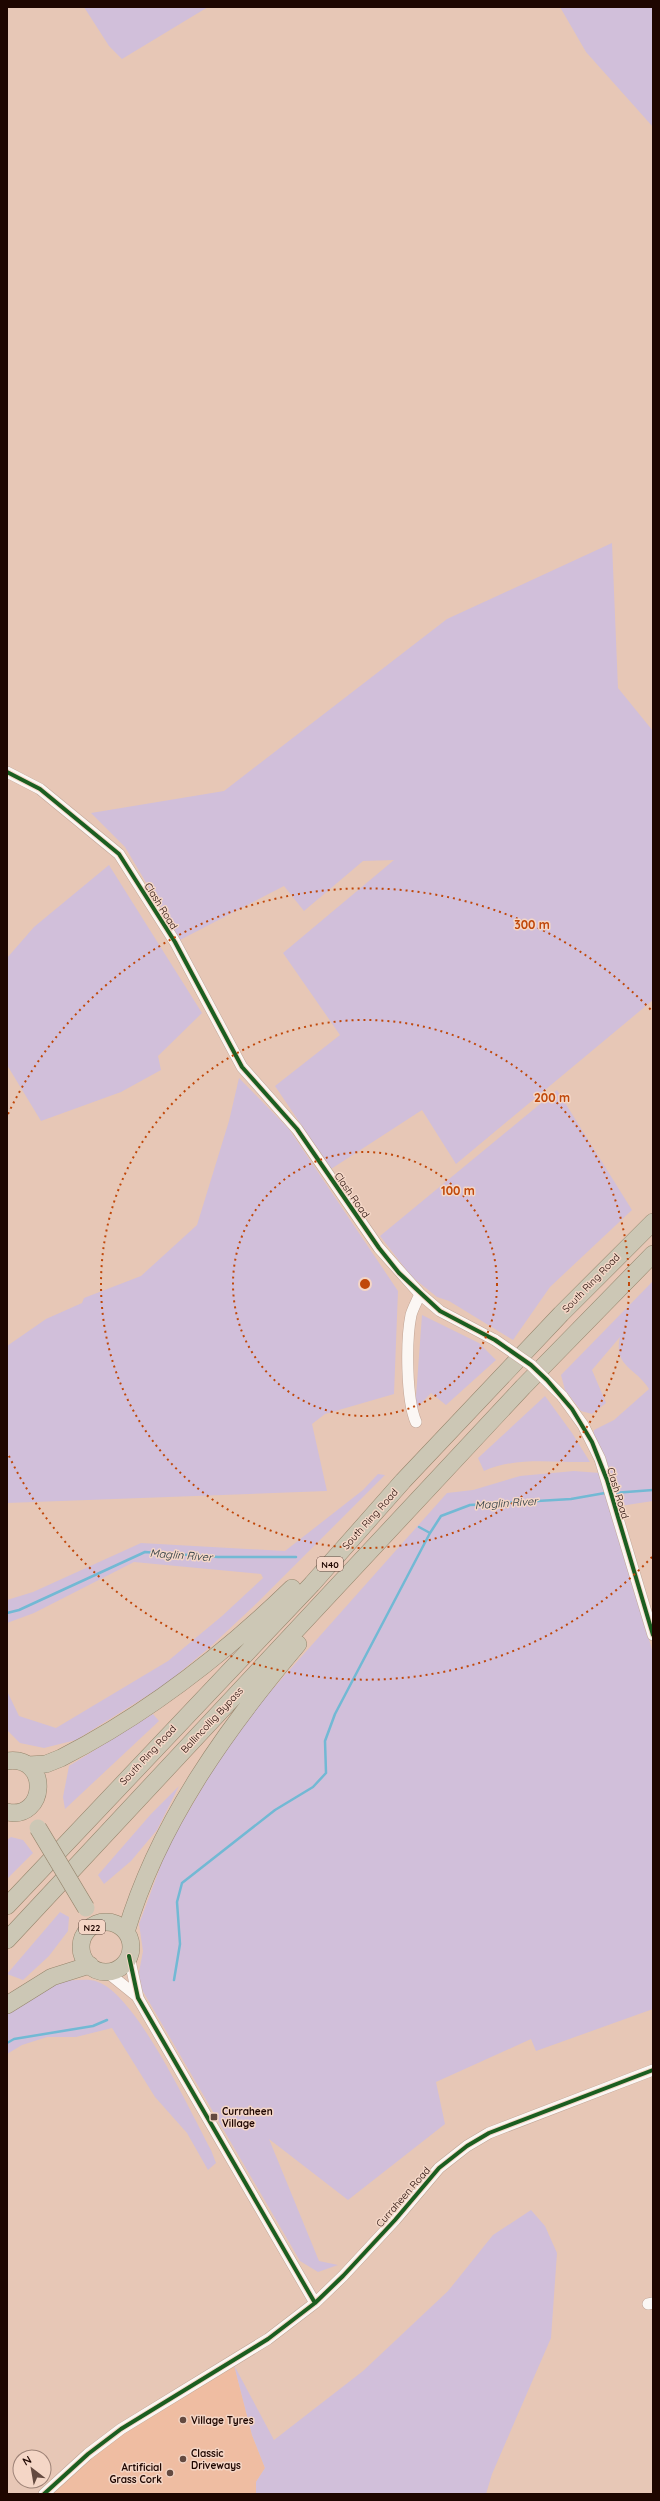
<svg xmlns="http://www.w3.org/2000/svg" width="660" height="2501" font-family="Quicksand,sans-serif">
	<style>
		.built { fill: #efbda2 }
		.green { fill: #d1bfda }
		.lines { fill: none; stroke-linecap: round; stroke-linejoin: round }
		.stream { stroke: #72b9d4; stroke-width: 2.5 }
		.minor-casing { stroke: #c2a697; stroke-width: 12 }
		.highway-casing { stroke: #95856c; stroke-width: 18 }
		.minor { stroke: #fbf7f4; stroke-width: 11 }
		.highway { stroke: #ccc7b5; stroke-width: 17 }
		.minor-bridge-casing { stroke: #c2a697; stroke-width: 12; stroke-linecap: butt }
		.highway-bridge-casing { stroke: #95856c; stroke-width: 18; stroke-linecap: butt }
		.minor-bridge { stroke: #fbf7f4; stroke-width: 11 }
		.highway-bridge { stroke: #ccc7b5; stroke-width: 17 }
		.cycleway-casing { stroke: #f4d6c6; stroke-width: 6 }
		.cycleway { stroke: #1b5e20; stroke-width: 4 }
		.ring { fill: none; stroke: #c0480a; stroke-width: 2; stroke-dasharray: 2 4 }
		.poi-dot { fill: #644a40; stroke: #f4d6c6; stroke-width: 1.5 }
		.labels { text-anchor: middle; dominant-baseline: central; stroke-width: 3; stroke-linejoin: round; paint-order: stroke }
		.shield { fill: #f4d6c6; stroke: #5e443b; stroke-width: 1 }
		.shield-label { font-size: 9px; font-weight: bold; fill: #1e0600 }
		.street-label { font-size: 10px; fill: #1e0600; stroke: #f4d6c6 }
		.poi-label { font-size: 10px; font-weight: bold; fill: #1e0600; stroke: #f4d6c6; text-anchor: start }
		.water-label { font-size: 11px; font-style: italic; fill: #1a2d36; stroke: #f4d6c6 }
		.centre { fill: #c0480a; stroke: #f4d6c6; stroke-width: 2 }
		.ring-label { font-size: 12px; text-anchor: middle; font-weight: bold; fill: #c0480a; stroke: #f4d6c6; stroke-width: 3; stroke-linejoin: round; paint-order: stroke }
	</style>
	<rect width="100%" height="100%" fill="#e7c7b6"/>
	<path class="built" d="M234,2365L252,2435L265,2468L256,2482V2494H48L108,2443Z"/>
	<path class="green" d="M84,7H208L122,59L109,46Z
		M560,7H653V127L586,52Z
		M612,543L618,688L653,731V1000L456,1164L422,1110L331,1169L275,1086L340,1035L283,953L394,860L363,861L304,911L284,886L180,940L125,847L91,813L224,791L447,619Z
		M109,865L202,1013L158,1056L161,1070L121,1092L41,1121L7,1065V958L34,927Z
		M239,1078L289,1129L398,1291L394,1394L325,1414L312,1424L327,1491L7,1503V1346L46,1319L82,1303L84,1298L141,1276L197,1225L229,1121Z
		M557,1090L632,1210L550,1287L513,1340L449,1301L437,1297L411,1276L380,1236Z
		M653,1281V1501L620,1506L593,1435L594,1430L614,1420L649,1389C637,1368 613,1367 620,1337L592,1370L606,1403L592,1414L581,1411L565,1390L561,1375Z
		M422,1315L479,1343L496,1360L446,1405L431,1393L415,1410Z
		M545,1396L572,1433L590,1462C555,1463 517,1456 484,1471L478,1458Z
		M574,1471L600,1473L653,1653V2009L536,2051L531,2039L436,2082L445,2124L348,2200L269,2139L319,2261L338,2265L318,2272L300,2261L141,1988L139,1972L143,1951L139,1924L168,1846L237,1729L447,1493L473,1490L520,1476Z
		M378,1474L385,1475L258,1602L210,1647L166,1684L76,1740L44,1748L20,1743L7,1730V1691L19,1716L56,1728L168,1661L222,1616L263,1578L261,1574L134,1562L34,1613L7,1623V1600L33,1592L141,1543L285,1551L363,1490Z
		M153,1714L159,1721L65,1809L63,1797L69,1766Z
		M179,1786L157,1830L131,1861L104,1884L98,1875L151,1814Z
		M11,1837L23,1840L33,1853L7,1879V1840Z
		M60,1912L69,1917L68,1931L49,1956L23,1980L7,1974Z
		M67,1980C76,1981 89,1978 98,1982C137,1996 190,2111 211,2150L216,2163L208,2170L187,2133L155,2097L112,2028L76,2037H47L22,2045L7,2054V2014L45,1989Z
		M531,2210L545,2226L557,2253L551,2338L492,2474L486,2494H256V2482L265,2468L252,2435L234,2365L274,2440L363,2371L448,2291L493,2235Z"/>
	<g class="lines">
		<path class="stream" d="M613,1493L653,1490
			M419,1527L430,1533L441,1516L470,1505L571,1499L605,1493
			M7,1613L19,1610L145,1552L218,1557H296
			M174,1980L180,1944L177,1902L182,1883L275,1810L313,1787L326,1773L325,1741L335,1714L430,1533
			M7,2043L14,2039L93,2026L107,2020"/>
		<defs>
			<path id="minor" d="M7,772L40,789L119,854L175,942L242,1067L297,1129L379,1248L420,1294L440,1311L495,1340
				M562,1396L583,1425L600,1459L653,1635
				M416,1422C406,1399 406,1340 411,1315C413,1308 417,1301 420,1294
				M129,1956L138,1998L315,2303
				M107,1972L138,1997
				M648,2304L653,2303
				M44,2494L88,2454L121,2429L268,2339L315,2303L343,2276L395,2220L439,2168L467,2146L489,2133L653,2070"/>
			<path id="highway" d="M7,1761C51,1755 46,1821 7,1812
				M28,1765L46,1764L61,1758C145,1715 224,1654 292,1588
				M7,1906L312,1584L403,1481L561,1314L653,1222
				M81 1947a25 25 0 1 1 50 0a25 25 0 1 1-50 0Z
				M126,1932C158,1824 226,1729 298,1644
				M7,1940L523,1387L653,1254
				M7,2005L52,1977L90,1965"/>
		</defs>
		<use href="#minor" class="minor-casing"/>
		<use href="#highway" class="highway-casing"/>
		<use href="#minor" class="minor"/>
		<use href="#highway" class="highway"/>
		<defs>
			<path id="minor-bridge" d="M495,1340L531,1365L562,1396"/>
			<path id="highway-bridge" d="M38,1828L86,1908"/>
		</defs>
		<use href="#minor-bridge" class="minor-bridge-casing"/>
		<use href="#highway-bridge" class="highway-bridge-casing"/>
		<use href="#minor-bridge" class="minor-bridge"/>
		<use href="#highway-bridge" class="highway-bridge"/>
		<defs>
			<path id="cycleway" d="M7,772L40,789L119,854L175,942L242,1067L297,1129L379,1248L399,1273L440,1311L495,1340L531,1365L547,1380L572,1409L592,1442L607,1480L653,1635
				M129,1956L138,1998L315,2303
				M44,2494L88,2454L121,2429L268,2339L315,2303L343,2276L395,2220L439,2168L467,2146L489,2133L653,2070"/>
		</defs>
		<use href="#cycleway" class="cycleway-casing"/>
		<use href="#cycleway" class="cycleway"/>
	</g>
	<g class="ring">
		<circle cx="365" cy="1284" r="132"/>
		<circle cx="365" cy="1284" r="264"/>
		<path d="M652 1557A396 396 0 0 1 8 1454M8 1114A396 396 0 0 1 652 1011"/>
	</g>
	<g class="poi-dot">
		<rect x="210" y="2113" width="8" height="8" rx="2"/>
		<circle cx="183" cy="2420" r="4"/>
		<circle cx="183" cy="2459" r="4"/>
		<circle cx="170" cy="2473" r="4"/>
	</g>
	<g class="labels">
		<g class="shield">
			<rect x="317" y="1557" width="26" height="14" rx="3"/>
			<rect x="79" y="1920" width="26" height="14" rx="3"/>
		</g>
		<g class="shield-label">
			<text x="330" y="1564">N40</text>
			<text x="92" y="1927">N22</text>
		</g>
		<g class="street-label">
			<text transform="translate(161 906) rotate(58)">Clash Road</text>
			<text transform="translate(352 1195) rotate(55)">Clash Road</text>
			<text transform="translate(591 1283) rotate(-46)">South Ring Road</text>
			<text transform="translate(618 1493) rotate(73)">Clash Road</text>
			<text transform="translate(370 1519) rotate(-48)">South Ring Road</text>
			<text transform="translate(212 1720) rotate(-47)">Ballincollig Bypass</text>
			<text transform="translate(148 1755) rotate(-47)">South Ring Road</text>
			<text transform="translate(403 2197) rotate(-49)">Curraheen Road</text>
		</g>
		<g class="poi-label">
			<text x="222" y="2111">Curraheen<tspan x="222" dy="12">Village</tspan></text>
			<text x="191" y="2420">Village Tyres</text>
			<text x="191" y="2453">Classic<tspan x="191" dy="12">Driveways</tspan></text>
			<text x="162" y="2467" text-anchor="end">Artificial<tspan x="162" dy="12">Grass Cork</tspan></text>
		</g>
		<g class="water-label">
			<text transform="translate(506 1503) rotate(-4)">Maglin River</text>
			<text transform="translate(181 1555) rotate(4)">Maglin River</text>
		</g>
	</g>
	<circle cx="365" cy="1284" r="6" class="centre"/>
	<g class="ring-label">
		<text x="532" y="929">300 m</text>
		<text x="552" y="1102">200 m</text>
		<text x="458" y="1195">100 m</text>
	</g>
	<rect width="660" height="2501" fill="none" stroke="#1e0600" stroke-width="16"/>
	<g transform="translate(32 2469) rotate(329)"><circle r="19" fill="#f4d6c6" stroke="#9e8377"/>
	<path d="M0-3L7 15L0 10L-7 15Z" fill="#644a40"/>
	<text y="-6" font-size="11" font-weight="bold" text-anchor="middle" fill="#1e0600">N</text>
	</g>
</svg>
